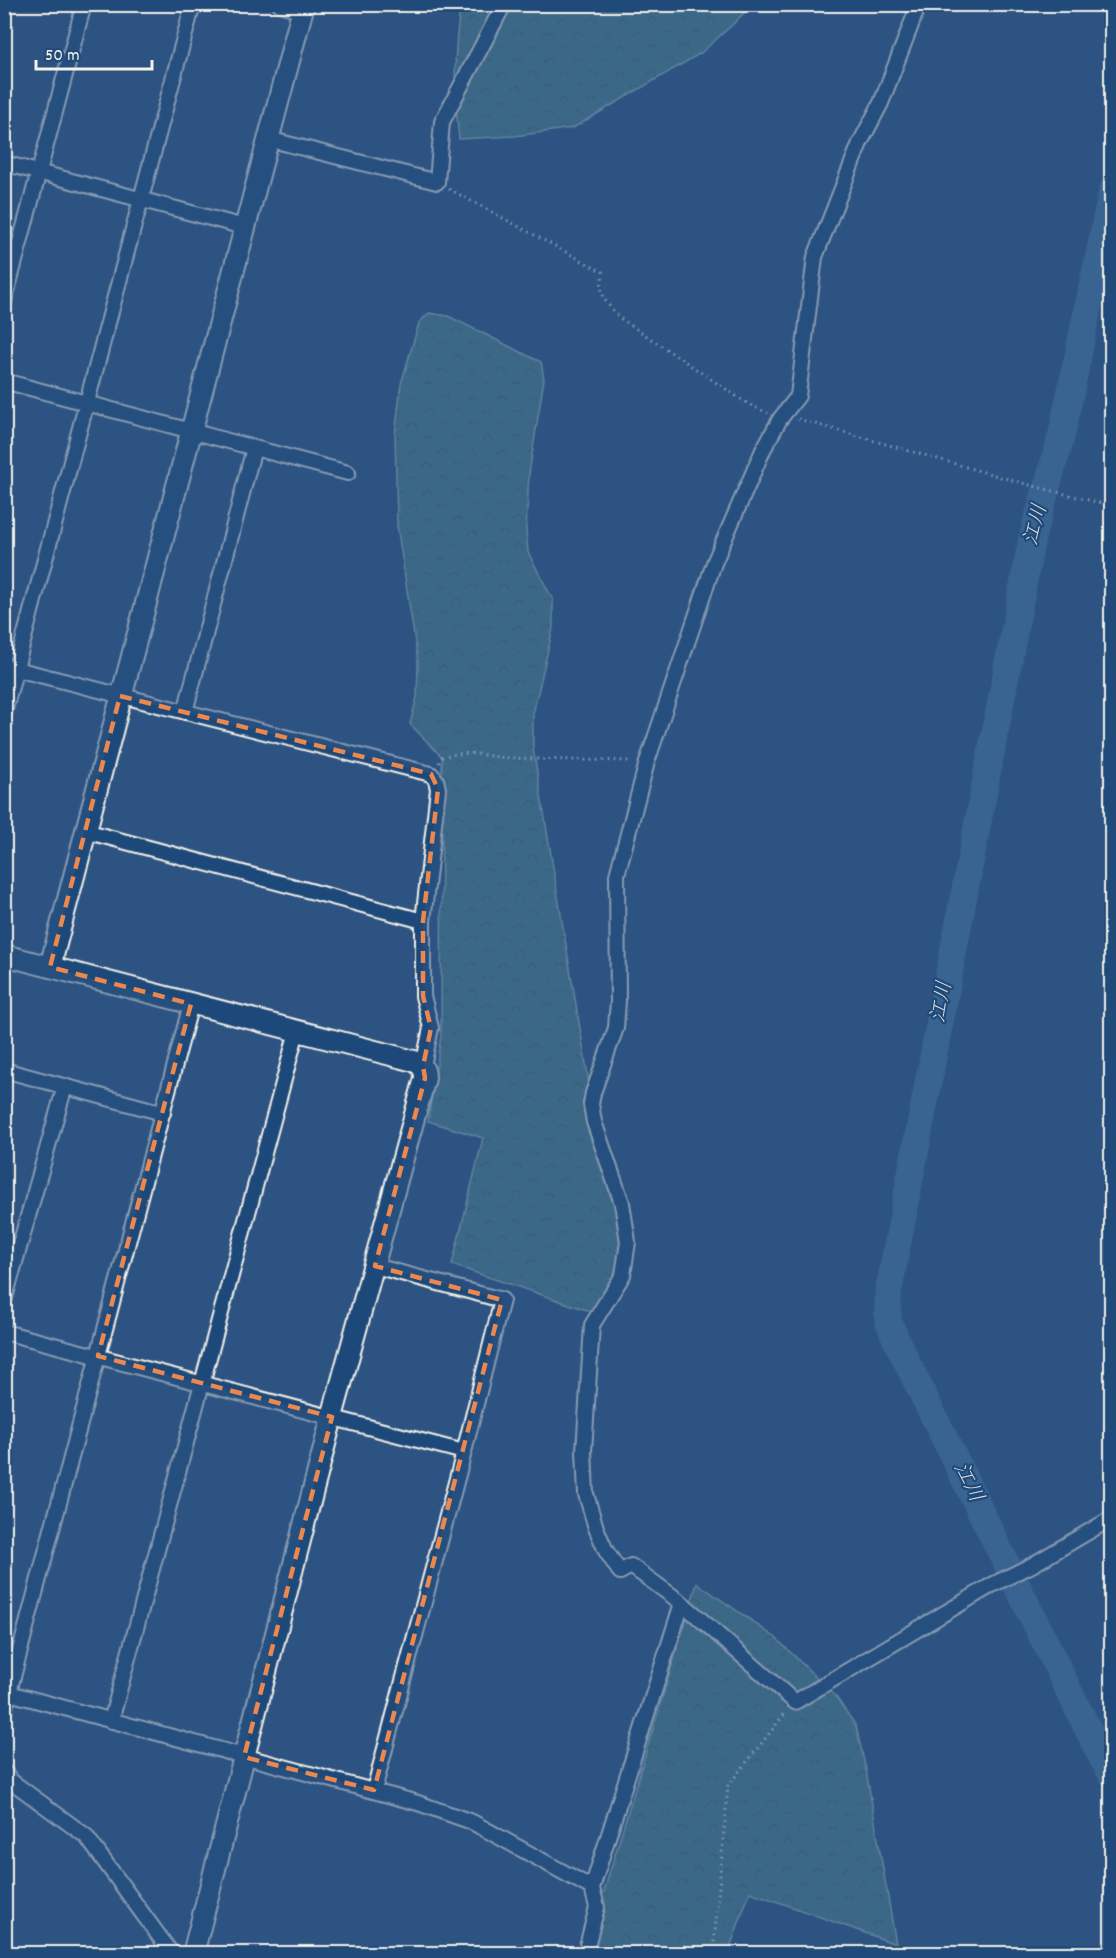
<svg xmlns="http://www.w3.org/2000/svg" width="1116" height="1958" font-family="Dekko,'Klee One',sans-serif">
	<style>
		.forest { fill: url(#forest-crowns); stroke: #a2babb; stroke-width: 1.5 }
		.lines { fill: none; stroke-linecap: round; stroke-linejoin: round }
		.river { stroke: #4779a4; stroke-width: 27 }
		.street-casing { stroke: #f4f1e8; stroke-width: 18 }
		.secondary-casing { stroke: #f4f1e8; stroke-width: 24 }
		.path { stroke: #f4f1e8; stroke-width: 3; stroke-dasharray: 1.5 4.5; stroke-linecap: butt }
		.street { stroke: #1f4a7a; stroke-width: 14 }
		.secondary { stroke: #1f4a7a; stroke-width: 20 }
		.marked { fill: none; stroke: #ec874e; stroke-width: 4.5; stroke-dasharray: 12 8; stroke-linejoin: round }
		.labels { text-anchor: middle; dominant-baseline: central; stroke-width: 4.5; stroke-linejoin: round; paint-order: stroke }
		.water-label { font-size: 21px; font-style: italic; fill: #dadfde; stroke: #1f4a7a }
	</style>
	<defs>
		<pattern id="forest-crowns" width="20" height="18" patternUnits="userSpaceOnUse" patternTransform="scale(1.5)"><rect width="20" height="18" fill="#4f828e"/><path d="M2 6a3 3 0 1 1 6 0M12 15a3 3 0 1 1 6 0" fill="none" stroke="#4c686e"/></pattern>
	</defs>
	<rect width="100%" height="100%" fill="#2d5383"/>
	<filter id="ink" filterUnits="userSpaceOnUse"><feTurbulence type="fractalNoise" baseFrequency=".0167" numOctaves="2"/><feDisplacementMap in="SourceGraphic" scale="12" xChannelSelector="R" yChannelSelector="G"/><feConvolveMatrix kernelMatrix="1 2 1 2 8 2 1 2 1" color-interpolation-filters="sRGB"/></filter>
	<g filter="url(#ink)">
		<path class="forest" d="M461,5H752L732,25L701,53L573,128L515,136L459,139C454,94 453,48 461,5Z
			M429,313L448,316L541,362L544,379L529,474L526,530L528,552L553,600V628L533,714V748L589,1082L628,1242L599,1314L452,1265L483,1138L428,1121L441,1036L442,757L410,724L417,697L418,662L397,525L395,435L401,384L419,323Z
			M697,1583L776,1638L836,1697L856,1726L866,1770L896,1944L750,1892L728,1953L585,1954Z"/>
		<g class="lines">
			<path class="river" d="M1112,191L1061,438L1032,538L888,1294V1320L898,1344L1103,1760L1112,1774"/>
			<defs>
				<path id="street" d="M280,4L302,11
					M919,4L881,103L860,143L815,257L798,396L780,419L763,450L714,563L647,762L617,875L618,1001L616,1028L593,1093L591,1104L594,1122L622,1203L628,1242L623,1275L592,1325L584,1451L586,1494L596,1528L606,1551L620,1572L631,1566L682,1603L795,1702L992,1585L1032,1565L1112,1518
					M268,139L437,182L442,122L504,4
					M4,163L244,227
					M4,302L84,4
					M4,381L348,473
					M4,666L431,774L436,780L438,789L423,921V996L431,1028L423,1066
					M185,712L254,448
					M4,713L193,4
					M85,831L423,921
					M4,1070L163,1113
					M4,1301L65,1086
					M4,1332L464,1452
					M9,1693L418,1803L472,1822L592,1888
					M4,1711L191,1004
					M111,1721L297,1031
					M4,1772L11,1781L86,1836L172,1954
					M374,1790L464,1452L502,1300L375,1266
					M585,1954L597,1907L592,1888L682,1603"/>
				<path id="secondary" d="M4,955L414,1061C422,1065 425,1069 425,1078L332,1417L193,1954
					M50,967L304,4"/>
			</defs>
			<use href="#street" class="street-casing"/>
			<use href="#secondary" class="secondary-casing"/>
			<path class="path" d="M449,189L603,272C599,296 604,301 620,318L748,404L768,413
				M798,419L1022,483L1112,506
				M439,763L442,757C470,749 485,757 511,758C551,760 592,760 632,761
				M713,1954L728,1786L786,1712"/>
			<use href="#street" class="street"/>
			<use href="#secondary" class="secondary"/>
		</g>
	</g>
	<path d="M0 0H1116V1958H0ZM120,696L431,774L438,789L423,921V996L431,1028L423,1066L425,1078L375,1266L502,1300L374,1790L244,1757L332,1417L98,1356L191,1004L50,967Z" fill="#2d5383" fill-opacity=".55" fill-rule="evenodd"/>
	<path class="marked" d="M120,696L431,774L438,789L423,921V996L431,1028L423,1066L425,1078L375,1266L502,1300L374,1790L244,1757L332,1417L98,1356L191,1004L50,967Z"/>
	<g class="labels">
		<g class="water-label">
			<text transform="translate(1037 525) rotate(-75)">江川</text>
			<text transform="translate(943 1002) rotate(-79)">江川</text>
			<text transform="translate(967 1483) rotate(64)">江川</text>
		</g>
	</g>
	<rect width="1116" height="1958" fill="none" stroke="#1f4a7a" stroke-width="24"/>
	<rect x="12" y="12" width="1092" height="1934" fill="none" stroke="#f4f1e8" stroke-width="2" filter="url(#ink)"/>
	<path d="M36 60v9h116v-9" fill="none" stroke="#f4f1e8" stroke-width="3"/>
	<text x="45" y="60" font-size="18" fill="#f4f1e8" stroke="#1f4a7a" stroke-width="4.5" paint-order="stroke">50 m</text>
</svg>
